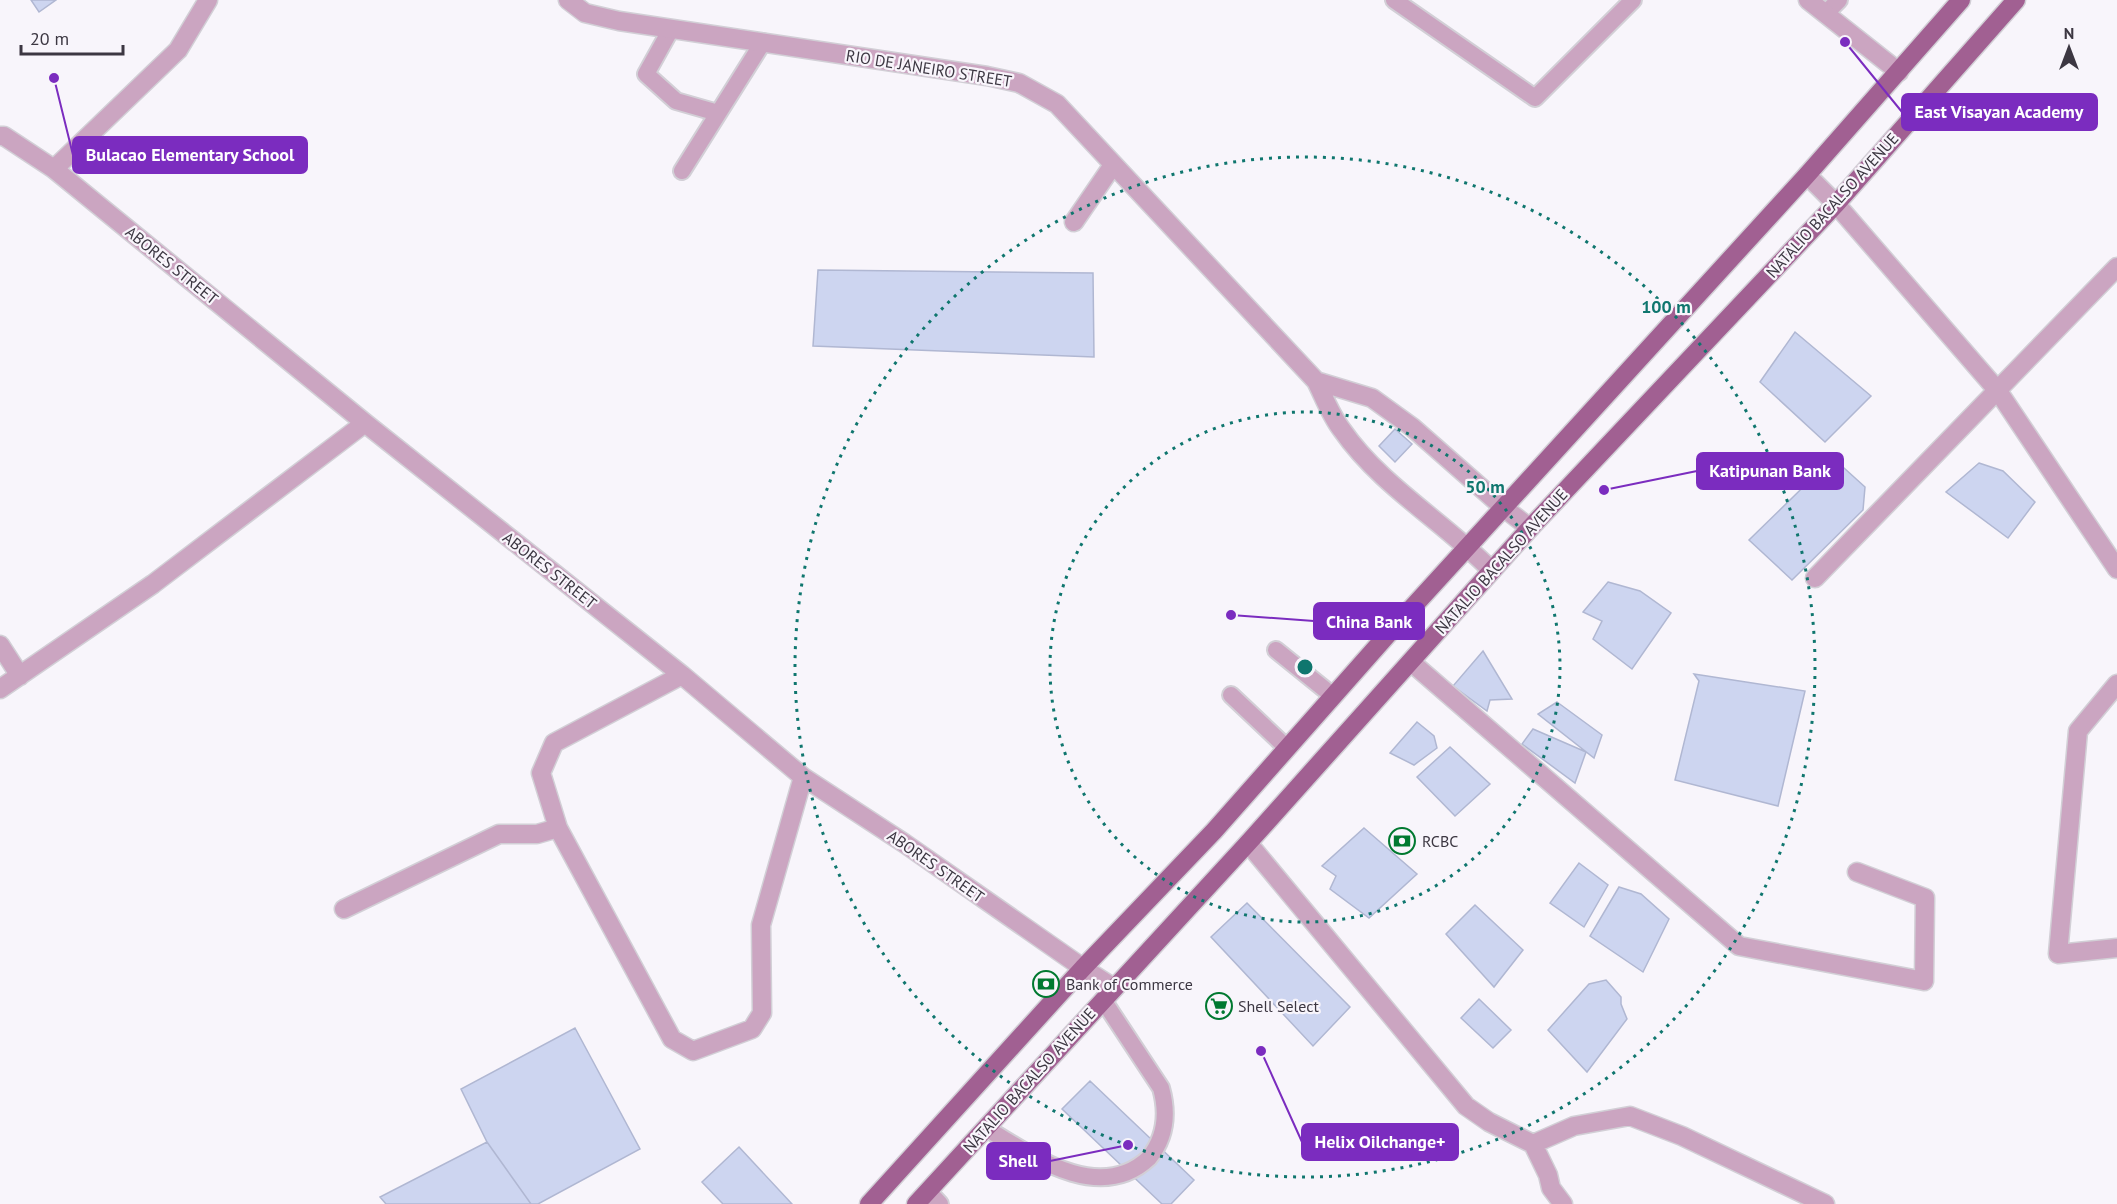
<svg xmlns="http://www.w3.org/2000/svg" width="2117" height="1204" font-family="'PT Sans',sans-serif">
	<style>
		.building { fill: #cdd5f0; stroke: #b0b7d2; stroke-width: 1.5 }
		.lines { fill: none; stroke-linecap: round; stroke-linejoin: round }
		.lane-casing { stroke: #d2cfd6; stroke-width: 20 }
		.street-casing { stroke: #d2cfd6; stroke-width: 21 }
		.primary-casing { stroke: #d2cfd6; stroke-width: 21 }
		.lane { stroke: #cba5c1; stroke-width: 16 }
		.street { stroke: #cba5c1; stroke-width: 18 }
		.primary { stroke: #a16092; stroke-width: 18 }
		.ring { fill: none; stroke: #0f766e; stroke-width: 3; stroke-dasharray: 3 6 }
		.labels { text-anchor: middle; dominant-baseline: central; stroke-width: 4.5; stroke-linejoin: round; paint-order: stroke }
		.street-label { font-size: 16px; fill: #3c3742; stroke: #f8f5fb }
		.poi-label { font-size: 16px; fill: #3c3742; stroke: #f8f5fb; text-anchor: start }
		.centre { fill: #0f766e; stroke: #f8f5fb; stroke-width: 3 }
		.ring-label { font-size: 18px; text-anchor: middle; font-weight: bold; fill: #0f766e; stroke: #f8f5fb; stroke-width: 4.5; stroke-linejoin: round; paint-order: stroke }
		.leader { fill: none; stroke: #7b2cbf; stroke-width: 2 }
		.callout-dot { fill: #7b2cbf; stroke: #f8f5fb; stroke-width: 2 }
		.callout { fill: #7b2cbf; stroke: #7b2cbf; stroke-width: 2 }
		.callout-label { font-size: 18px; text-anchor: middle; font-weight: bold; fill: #fff }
	</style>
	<rect width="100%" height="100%" fill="#f8f5fb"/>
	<path class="building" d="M31,0H56L39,12Z
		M818,270L1093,273L1094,357L813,346Z
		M1795,332L1871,396L1825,442L1760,382Z
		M1395,429L1412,444L1395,462L1379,446Z
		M1833,458L1865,487L1863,510L1792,580L1749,540Z
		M1979,463L2003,471L2035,502L2008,538L1946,492Z
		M1608,582L1640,591L1671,613L1632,669L1593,639L1602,621L1583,612Z
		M1483,651L1512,699L1490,700L1487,711L1453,686Z
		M1694,674L1805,691L1778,806L1675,780L1699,681Z
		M1557,702L1602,735L1594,758L1538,714Z
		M1417,722L1434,736L1437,748L1414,765L1390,753Z
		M1533,729L1586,752L1575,783L1522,744Z
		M1450,747L1490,784L1455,816L1417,777Z
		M1364,828L1417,874L1369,918L1330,889L1336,876L1322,866Z
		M1579,863L1608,885L1584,927L1550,903Z
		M1619,887L1641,894L1669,919L1643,972L1590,936Z
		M1247,903L1350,1007L1313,1046L1211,937Z
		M1475,905L1523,950L1494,987L1446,934Z
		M1606,980L1621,997V1004L1627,1019L1587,1072L1548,1030L1589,984Z
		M1479,999L1511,1030L1493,1048L1461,1018Z
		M575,1028L640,1149L538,1204H531L487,1142L461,1089Z
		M1090,1081L1194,1180L1171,1204H1162L1062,1109Z
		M487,1142L531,1204H386L380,1197Z
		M739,1147L792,1204H723L702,1182Z"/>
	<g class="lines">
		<defs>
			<path id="lane" d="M1394,0L1535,98L1633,0
				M1826,13L1839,0
				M671,29L646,74L676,101L718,113
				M682,171L763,42
				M1276,650L1333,696
				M1231,695L1287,748
				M986,1128C1033,1157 1100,1204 1149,1158C1166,1137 1168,1113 1161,1088L1103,1000
				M928,1191L940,1204"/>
			<path id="street" d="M568,0L585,13L619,21L987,76L1019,83L1057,104L1316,381C1324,397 1331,416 1342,430C1380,485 1444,522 1491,570
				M1808,0L1899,72
				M0,136H4L54,169L365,423L682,675L803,777L904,843L1083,968L1114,988
				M54,169L178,50L208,0
				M1807,175L1836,204L1998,391L2117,569
				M1074,222L1113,165
				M1316,381L1372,398L1412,427L1504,508L1530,528
				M1815,578L2117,267
				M0,645L20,676
				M1411,662L1739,946L1924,981L1925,898L1857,872
				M682,675L554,743L541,773L558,828L672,1039L693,1051L752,1029L762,1013L761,925L803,777
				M2117,684L2078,731L2058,954L2117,948
				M0,689L153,584L365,423
				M1248,843L1466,1106L1489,1122L1533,1144L1574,1126L1630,1116L1682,1136L1825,1204
				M344,909L499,834H537L558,828
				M1533,1144L1548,1175L1551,1188L1563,1204"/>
			<path id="primary" d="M869,1204L1083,968L1214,831L1389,633L1807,175L1961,0
				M916,1204L1248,843L1530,528L1836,204L2016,0"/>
		</defs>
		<use href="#lane" class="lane-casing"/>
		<use href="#street" class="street-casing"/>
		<use href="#primary" class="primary-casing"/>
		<use href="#lane" class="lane"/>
		<use href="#street" class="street"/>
		<use href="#primary" class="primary"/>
	</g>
	<g class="ring">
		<circle cx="1305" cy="667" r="255"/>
		<circle cx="1305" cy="667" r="510"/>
	</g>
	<defs>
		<symbol id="bank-ring" viewBox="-11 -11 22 22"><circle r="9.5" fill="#f8f5fb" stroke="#007930" stroke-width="1.5"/><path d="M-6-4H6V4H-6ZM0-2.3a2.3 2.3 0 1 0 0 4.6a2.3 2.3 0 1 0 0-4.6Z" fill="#007930"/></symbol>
		<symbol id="supermarket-ring" viewBox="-11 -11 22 22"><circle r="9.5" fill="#f8f5fb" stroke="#007930" stroke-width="1.5"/><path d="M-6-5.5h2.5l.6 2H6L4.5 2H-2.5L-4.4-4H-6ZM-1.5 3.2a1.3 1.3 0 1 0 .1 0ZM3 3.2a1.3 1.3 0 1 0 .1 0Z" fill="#007930"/></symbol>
	</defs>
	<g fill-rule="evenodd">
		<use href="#bank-ring" x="1387" y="826" width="30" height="30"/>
		<use href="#bank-ring" x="1031" y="969" width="30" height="30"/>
		<use href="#supermarket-ring" x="1204" y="991" width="30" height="30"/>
	</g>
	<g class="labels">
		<g class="street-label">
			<text transform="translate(929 68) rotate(9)">RIO DE JANEIRO STREET</text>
			<text transform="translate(1832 205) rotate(-48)">NATALIO BACALSO AVENUE</text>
			<text transform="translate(172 265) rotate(39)">ABORES STREET</text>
			<text transform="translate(1501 561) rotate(-48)">NATALIO BACALSO AVENUE</text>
			<text transform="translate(550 570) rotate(38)">ABORES STREET</text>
			<text transform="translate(936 866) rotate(35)">ABORES STREET</text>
			<text transform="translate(1029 1080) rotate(-48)">NATALIO BACALSO AVENUE</text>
		</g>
		<g class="poi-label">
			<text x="1422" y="841">RCBC</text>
			<text x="1066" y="984">Bank of Commerce</text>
			<text x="1238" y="1006">Shell Select</text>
		</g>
	</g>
	<circle cx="1305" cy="667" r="9" class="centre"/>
	<g class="ring-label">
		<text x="1666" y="313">100 m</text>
		<text x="1485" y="493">50 m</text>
	</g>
	<path class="leader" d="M1845 42L1902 112M54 78L73 155M1604 490L1697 471M1231 615L1314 621M1261 1051L1302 1142M1128 1145L1050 1161"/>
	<g class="callout-dot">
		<circle cx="1845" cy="42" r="6"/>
		<circle cx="54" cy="78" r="6"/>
		<circle cx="1604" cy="490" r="6"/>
		<circle cx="1231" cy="615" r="6"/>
		<circle cx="1261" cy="1051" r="6"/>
		<circle cx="1128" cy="1145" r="6"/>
	</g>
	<g class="callout">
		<rect x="1902" y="94" width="195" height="36" rx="6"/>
		<rect x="73" y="137" width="234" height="36" rx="6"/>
		<rect x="1697" y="453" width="146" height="36" rx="6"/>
		<rect x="1314" y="603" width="110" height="36" rx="6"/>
		<rect x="1302" y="1124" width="156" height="36" rx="6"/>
		<rect x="987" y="1143" width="63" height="36" rx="6"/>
	</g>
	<g class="callout-label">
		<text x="1999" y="118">East Visayan Academy</text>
		<text x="190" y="161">Bulacao Elementary School</text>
		<text x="1770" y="477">Katipunan Bank</text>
		<text x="1369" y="628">China Bank</text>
		<text x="1380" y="1148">Helix Oilchange+</text>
		<text x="1018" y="1167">Shell</text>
	</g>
	<g transform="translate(2069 48)" stroke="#f8f5fb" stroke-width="4.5" paint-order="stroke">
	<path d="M0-4.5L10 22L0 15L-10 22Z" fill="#3c3742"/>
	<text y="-9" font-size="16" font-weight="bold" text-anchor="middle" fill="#3c3742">N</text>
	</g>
	<path d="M21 45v9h102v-9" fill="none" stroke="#3c3742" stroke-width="3"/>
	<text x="30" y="45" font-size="18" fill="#3c3742" stroke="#f8f5fb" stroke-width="4.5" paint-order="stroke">20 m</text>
</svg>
